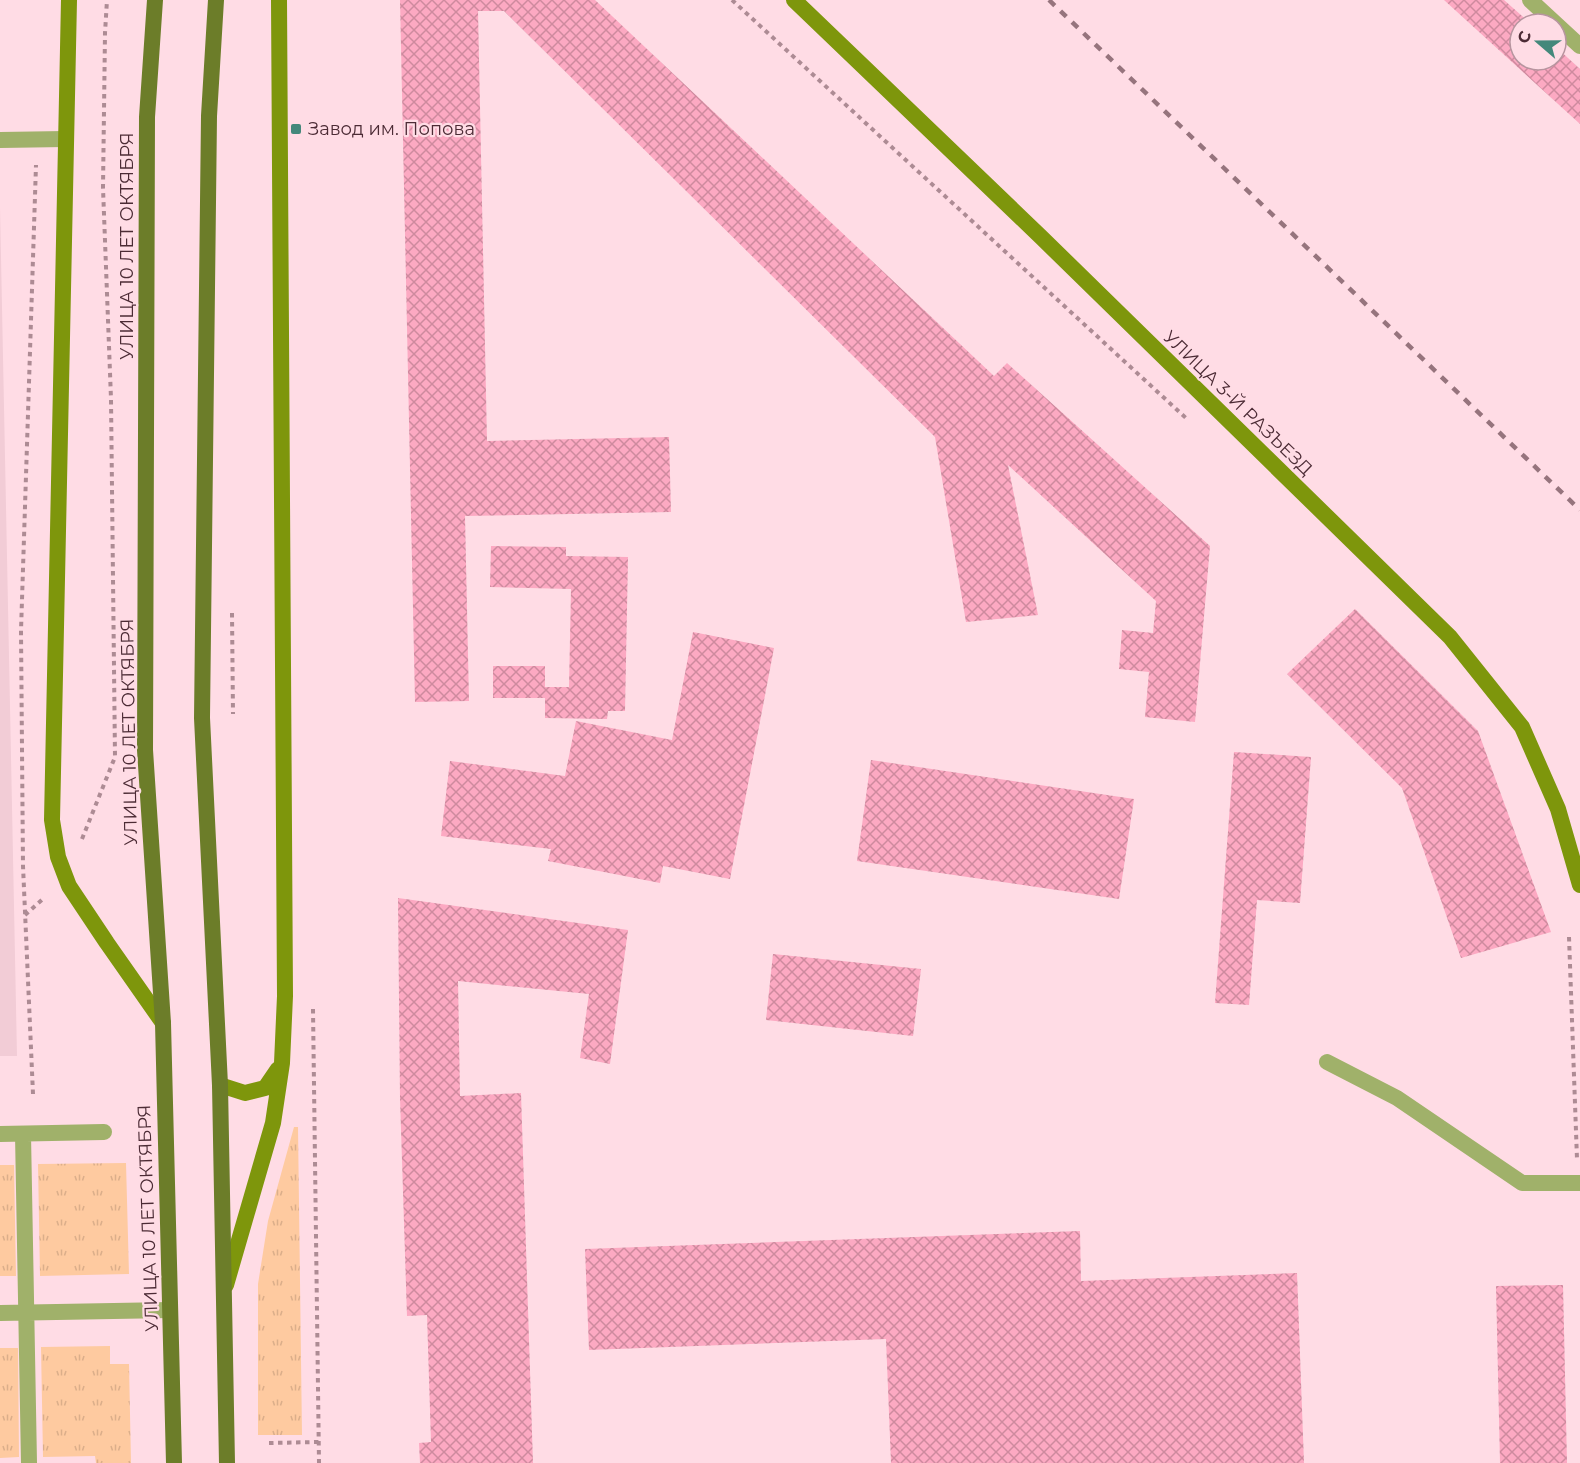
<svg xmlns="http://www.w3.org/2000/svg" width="1580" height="1463" font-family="Montserrat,sans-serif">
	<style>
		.built { fill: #f2ccd6 }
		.grass { fill: url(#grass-tufts) }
		.building { fill: url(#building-cross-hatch) }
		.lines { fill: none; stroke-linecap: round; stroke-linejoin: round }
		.path { stroke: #ad8b94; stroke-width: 4; stroke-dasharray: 4.5 4.5; stroke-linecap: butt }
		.service { stroke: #a0b16a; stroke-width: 16 }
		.secondary { stroke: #7e960c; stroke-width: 16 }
		.primary { stroke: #6c7d29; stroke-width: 16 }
		.rail { stroke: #96747d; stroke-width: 4.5; stroke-dasharray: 8 8; stroke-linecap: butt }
		.poi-dot { fill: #44887b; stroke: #ffdce5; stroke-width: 2 }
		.labels { text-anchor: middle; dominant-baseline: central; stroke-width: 4.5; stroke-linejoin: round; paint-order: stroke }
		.poi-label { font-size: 18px; fill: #4c2b35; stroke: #ffdce5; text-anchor: start }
		.street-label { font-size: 18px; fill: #4c2b35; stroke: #ffdce5 }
	</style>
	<defs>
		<pattern id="grass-tufts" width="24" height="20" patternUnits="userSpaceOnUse" patternTransform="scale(1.5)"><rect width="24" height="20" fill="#fecaa0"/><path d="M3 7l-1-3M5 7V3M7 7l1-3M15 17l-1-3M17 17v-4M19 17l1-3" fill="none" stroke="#dbae8a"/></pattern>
		<pattern id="building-cross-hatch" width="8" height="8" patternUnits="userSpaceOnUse" patternTransform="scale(1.5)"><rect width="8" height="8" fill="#fca9c2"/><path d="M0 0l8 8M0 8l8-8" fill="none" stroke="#ce8a9e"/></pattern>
	</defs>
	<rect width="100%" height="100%" fill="#ffdce5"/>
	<path class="built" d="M0,207L17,1056H0Z"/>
	<path class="grass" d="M294,1127H298L302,1435H258V1284L268,1221Z
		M126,1163L129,1274L40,1276L38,1164Z
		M0,1165H14L16,1276H0Z
		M110,1346V1364H129L131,1463H96L95,1456L43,1457L41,1347Z
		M0,1348H18L19,1457L0,1458Z"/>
	<path class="building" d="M400,0H595L994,376L1007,363L1210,546L1195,722L1145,717L1149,672L1119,669L1122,630L1153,633L1156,601L1008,465L1038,615L966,622L935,437L504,11H478L487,441L669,437L671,512L465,516L469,701L415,702Z
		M1444,0H1504L1531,24H1520V60H1556V47L1580,69V124Z
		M491,546L566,547V556L628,557L625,711H608L607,719L545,718V698H493V666H545V687H569L571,589L490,587Z
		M1355,609L1478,731L1551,932L1461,958L1402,788L1287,674Z
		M693,632L774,648L730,879L663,866L660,883L548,861L551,849L441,836L450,761L565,776L576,721L672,740Z
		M1234,752L1311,757L1300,903L1257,900L1249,1005L1215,1003Z
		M871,760L1134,799L1119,899L857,861Z
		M398,898L628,930L610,1064L580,1058L589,994L458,981L460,1096L521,1093L533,1463H420L419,1443L431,1442L427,1315L407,1316L400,1098Z
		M773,954L921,969L913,1036L766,1020Z
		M1080,1231L1081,1281L1297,1273L1304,1463H891L886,1339L589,1350L585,1249Z
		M1563,1285L1567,1463H1500L1496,1286Z"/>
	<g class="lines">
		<path class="path" d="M732,0L1187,419
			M232,613L233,714
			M82,839L115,757L111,399L103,188L105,33L107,0
			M25,915L45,897
			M1569,937L1577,1159
			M313,1009L319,1463
			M33,1094L23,866L21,631L36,165
			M269,1443L319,1442"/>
		<path class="service" d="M1530,0L1580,46
			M0,140L65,139
			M1327,1062L1397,1098L1522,1183H1580
			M0,1134L104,1132
			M23,1134L29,1463
			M0,1313L170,1310"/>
		<path class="secondary" d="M69,0L52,820L58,857L69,886L107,943L163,1023
			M794,0L1041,237L1450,637L1522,727L1558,809L1580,885
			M220,1085L245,1093L265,1088L278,1069
			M226,1285L273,1123L282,1063L285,996L279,0"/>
		<path class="primary" d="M155,0L147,117L145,750L163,1023L174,1463
			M216,0L209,116L202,718L220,1085L227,1463"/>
		<path class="rail" d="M1049,0L1580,510"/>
	</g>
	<rect class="poi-dot" x="290" y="123" width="12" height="12" rx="3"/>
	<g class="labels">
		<g class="poi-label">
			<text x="308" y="129">Завод им. Попова</text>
		</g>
		<g class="street-label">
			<text transform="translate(127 246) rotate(-90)">УЛИЦА 10 ЛЕТ ОКТЯБРЯ</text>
			<text transform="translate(1238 403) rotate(44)">УЛИЦА 3-Й РАЗЪЕЗД</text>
			<text transform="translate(129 732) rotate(-91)">УЛИЦА 10 ЛЕТ ОКТЯБРЯ</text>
			<text transform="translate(148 1218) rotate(-92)">УЛИЦА 10 ЛЕТ ОКТЯБРЯ</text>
		</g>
	</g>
	<g transform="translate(1538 42) rotate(290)"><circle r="28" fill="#ffdce5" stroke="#b7959f" stroke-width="1.5"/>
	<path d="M0-4.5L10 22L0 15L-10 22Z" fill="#44887b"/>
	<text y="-9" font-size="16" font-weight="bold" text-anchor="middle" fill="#4c2b35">С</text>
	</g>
</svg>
